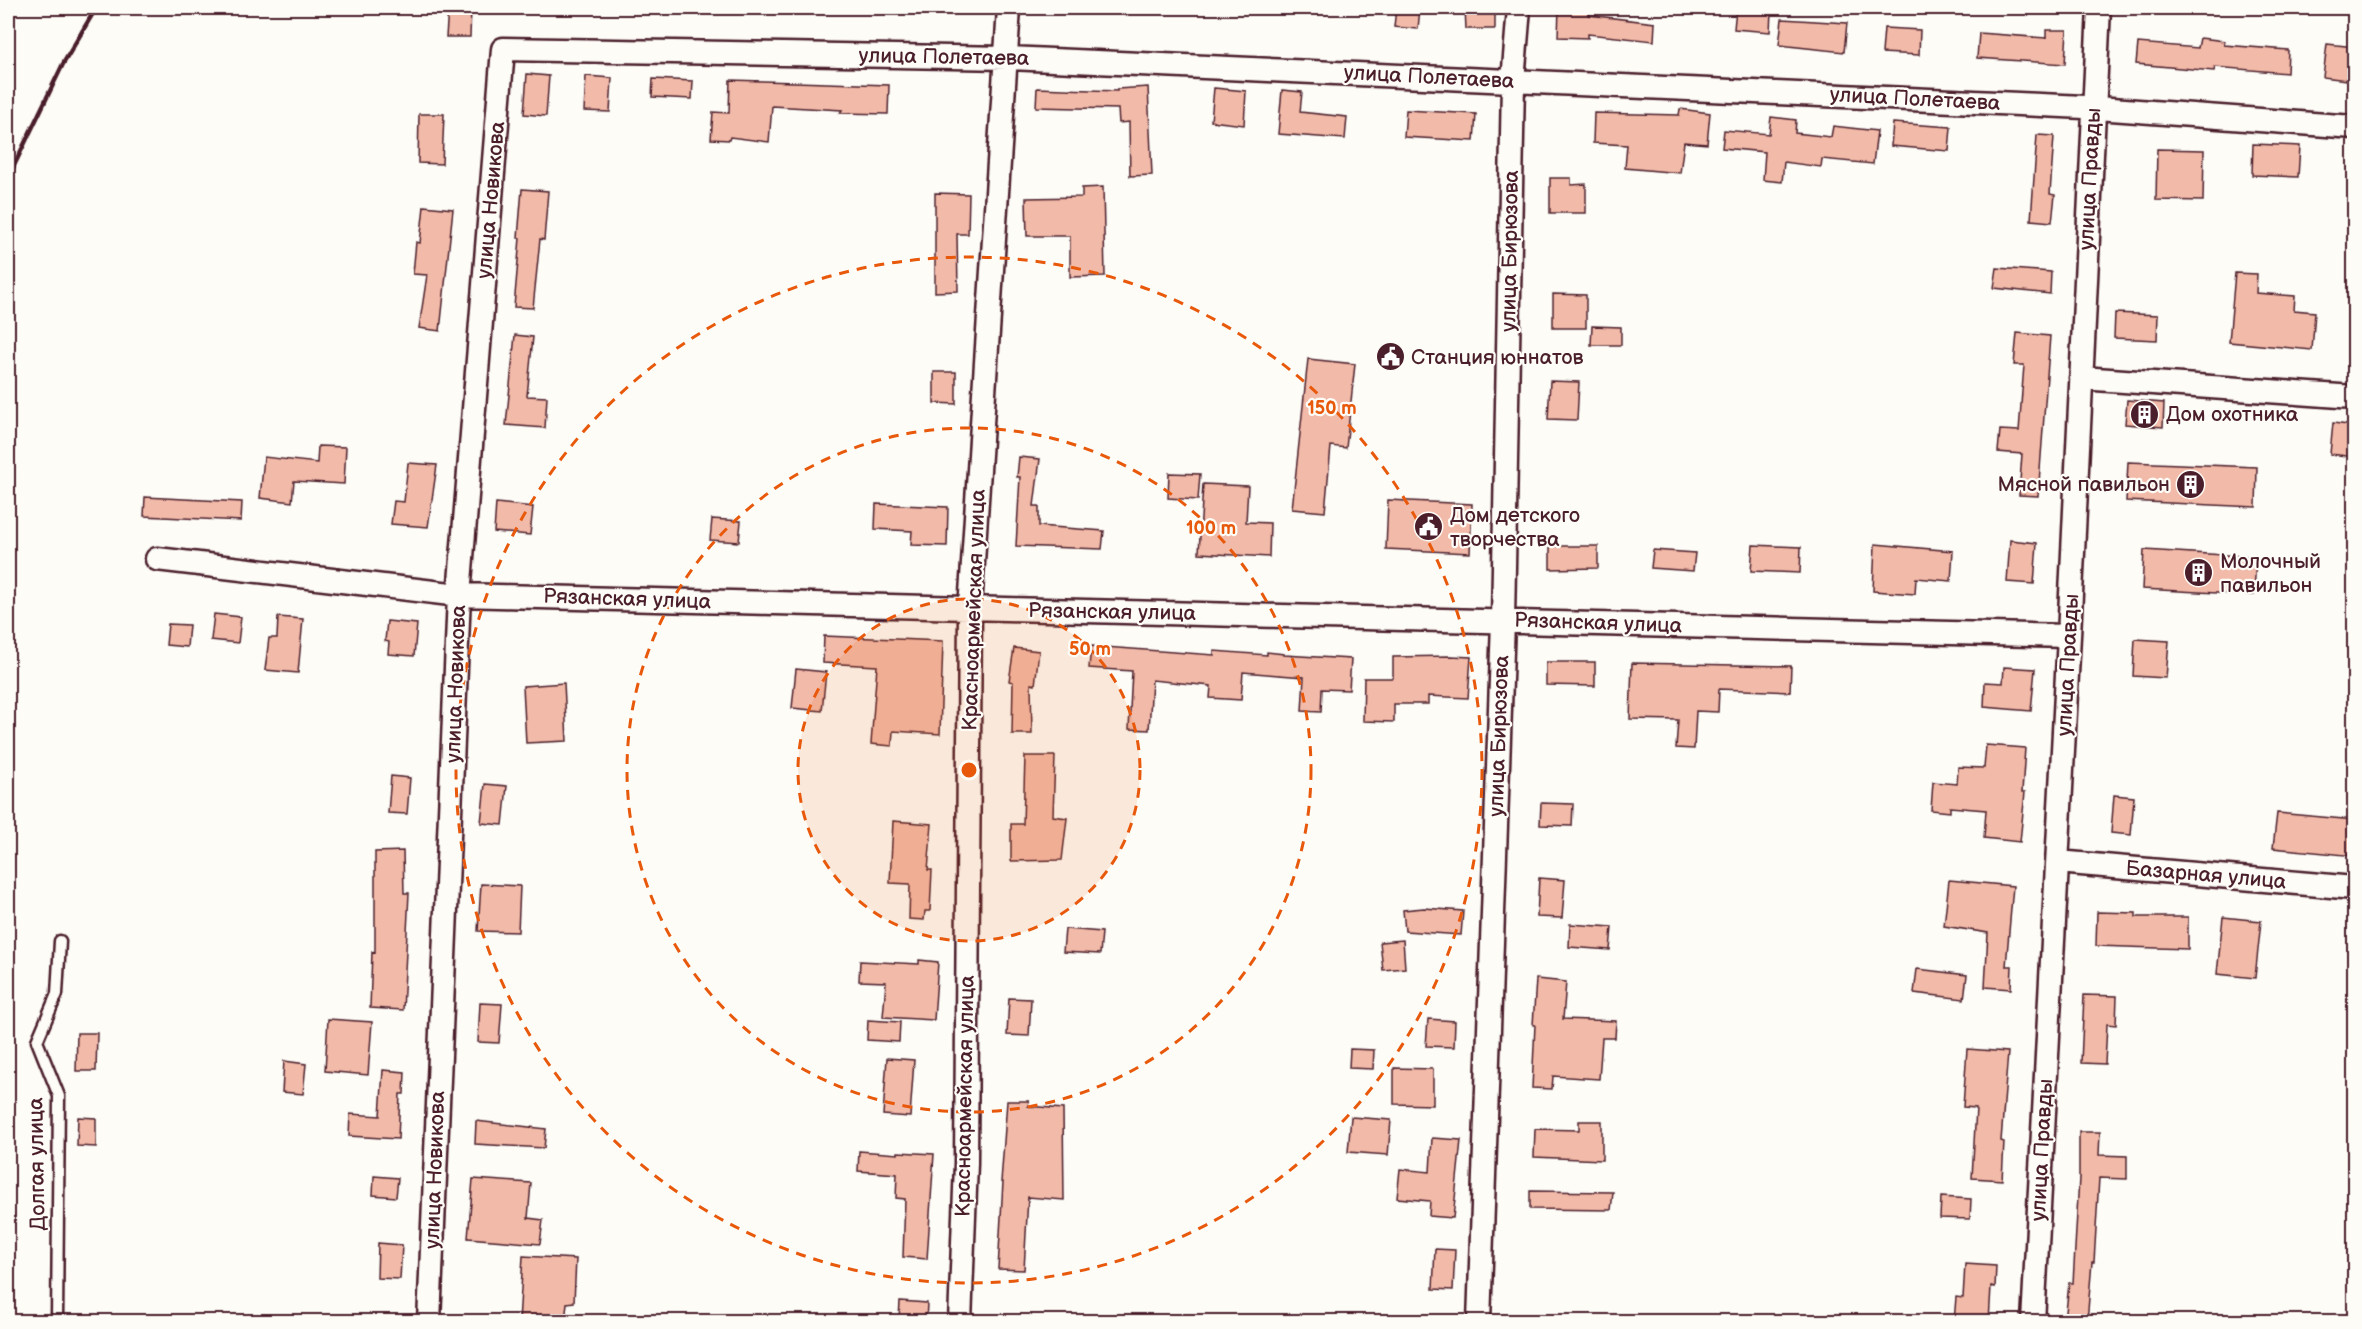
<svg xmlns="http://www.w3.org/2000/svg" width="2362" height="1329" font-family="'Balsamiq Sans',sans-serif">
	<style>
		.water { fill: #82d4d9; stroke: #6c8c93; stroke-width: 1.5 }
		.building { fill: #f2baa8; stroke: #4a1f2b; stroke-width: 1.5 }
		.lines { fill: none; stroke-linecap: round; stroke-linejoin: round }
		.service-casing { stroke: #4a1f2b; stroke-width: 15 }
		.minor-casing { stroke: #4a1f2b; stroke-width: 27 }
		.service { stroke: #fdfcf7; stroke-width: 10 }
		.minor { stroke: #fdfcf7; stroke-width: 22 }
		.rail { stroke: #4a1f2b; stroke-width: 4.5 }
		.ring { fill: none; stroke: #e8590c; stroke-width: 3; stroke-dasharray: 10 8 }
		.labels { text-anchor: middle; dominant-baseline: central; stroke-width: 4.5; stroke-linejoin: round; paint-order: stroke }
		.street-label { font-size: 21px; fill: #4a1f2b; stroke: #fdfcf7 }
		.poi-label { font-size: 21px; fill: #4a1f2b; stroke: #fdfcf7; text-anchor: start }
		.centre { fill: #e8590c; stroke: #fdfcf7; stroke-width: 3 }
		.ring-label { font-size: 18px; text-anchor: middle; font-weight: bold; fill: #e8590c; stroke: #fdfcf7; stroke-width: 4.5; stroke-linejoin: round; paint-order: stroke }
	</style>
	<rect width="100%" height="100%" fill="#fdfcf7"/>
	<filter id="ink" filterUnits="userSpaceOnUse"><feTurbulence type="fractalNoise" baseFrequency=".0167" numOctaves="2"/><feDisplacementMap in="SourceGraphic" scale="12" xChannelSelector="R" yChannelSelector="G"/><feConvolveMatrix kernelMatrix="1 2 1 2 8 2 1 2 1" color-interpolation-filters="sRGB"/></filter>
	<g filter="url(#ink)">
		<path class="water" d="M8,1208L14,1216L8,1247Z"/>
		<path class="building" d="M448,8H471L470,37H446Z
			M1396,8H1420L1418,29L1394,27Z
			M1465,8L1495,9V29H1466Z
			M1559,8L1589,9V15L1655,23L1654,41L1588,34V38L1558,37Z
			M1736,8L1771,11L1770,32L1734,29Z
			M1782,19L1847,23L1844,52L1779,45Z
			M1884,28L1920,30L1919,55L1882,53Z
			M2046,30H2067L2065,64L1977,58L1979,33L2046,38Z
			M2200,38L2225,41L2224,45L2288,50L2287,73L2215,67L2214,71L2136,64L2138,43L2198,48Z
			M2327,44L2355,47V81L2323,77Z
			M527,74L549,76L546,116L524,114Z
			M586,76L612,78L610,112L584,111Z
			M653,79L693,81L692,99L652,97Z
			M730,80L889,85L888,114L840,113L842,110L772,106L769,142L730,137L729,140L711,139L713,112L729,113Z
			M1148,87L1152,175L1130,176L1129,122L1119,123L1118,109L1036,107L1037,88L1117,91V89Z
			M1214,88L1246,91L1244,125L1211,121Z
			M1282,90L1302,92L1300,112L1347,117L1345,139L1278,134Z
			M1680,109L1710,113L1707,144L1684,142L1680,173L1625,168L1627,145L1593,143L1594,113L1679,115Z
			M1406,110L1476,114L1474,141L1404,137Z
			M419,114H444L442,164L418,163Z
			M1771,117L1796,120L1795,133L1831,137L1833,126L1877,131L1873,164L1822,159L1821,167L1784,162L1782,182L1763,180L1765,152L1722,148L1724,130L1769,134Z
			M1893,123L1951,127L1949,151L1891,146Z
			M2037,135L2054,136L2050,194L2055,195L2052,222L2031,220Z
			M2253,144L2300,146L2298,177L2252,175Z
			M2157,149L2204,150L2203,201L2156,200Z
			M1550,178H1571V185L1586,184V213H1550Z
			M1103,187L1105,276L1070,277V236H1027L1026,198L1082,197V188Z
			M522,189L548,191L544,240L540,239L533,308L514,307L520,238H518Z
			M935,193L969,194L968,234H957L958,291L935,292Z
			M424,206L453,209L440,331L419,328L427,275L413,274L416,242L420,243Z
			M1997,268L2051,272L2050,294L1994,288Z
			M2235,273L2257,274L2256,293L2295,296L2294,310L2315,312L2312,350L2229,342Z
			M1553,294L1586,295V328H1553Z
			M2115,313L2158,315L2157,340L2114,338Z
			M1592,326L1621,327V345H1591Z
			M2017,333L2050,336L2038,496L2019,495L2022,454L1998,452L2000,430L2019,431L2024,365H2014Z
			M515,335L533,337L527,396L547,397L545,428L506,425Z
			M1308,359L1355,364L1346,448L1331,446L1325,512L1292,509Z
			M934,372H956V404L934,403Z
			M1550,381L1579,382L1577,420L1548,419Z
			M2127,400L2164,403L2163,427L2125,424Z
			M2333,423L2355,426V457L2330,454Z
			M318,446L346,447L344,484L294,481L292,502L260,498L264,457L317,463Z
			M1019,457L1040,459L1034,506H1039V526L1104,531L1102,549L1016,546L1020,477H1017Z
			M2128,462L2257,467L2256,507L2126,501Z
			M408,463L437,465L428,527L391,524L394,501L404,502Z
			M1169,473L1200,474L1198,500L1168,498Z
			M1203,484L1248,486L1246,522L1270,523L1269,557L1199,553Z
			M145,497L242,502L241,521L144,516Z
			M1388,500L1472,504L1470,553L1386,549Z
			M496,503L533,507L530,535L494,532Z
			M876,504L948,507L947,546L911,545L912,531L875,529Z
			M712,519L741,521L739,542L710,540Z
			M2010,540L2037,543L2034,584L2007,582Z
			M1875,544L1953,551L1951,581L1916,578L1915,594L1873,591Z
			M1753,545L1801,547L1800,573L1751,571Z
			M1550,546H1598V568L1550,569Z
			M1653,550L1695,553L1693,571L1651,568Z
			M2144,550L2256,557L2254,595L2142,589Z
			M214,614L241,617L238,643L211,640Z
			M278,617L303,619L298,673L265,670L269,638H277Z
			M387,621L417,624L414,656L388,654L389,642L385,641Z
			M168,624L189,625L187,647L166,645Z
			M824,636L943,641L940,734L893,731L892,746L871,744L877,666L823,663Z
			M2135,639L2169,641L2166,678L2133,676Z
			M1091,646L1214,655V651L1267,655V652L1284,654V655L1351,659L1349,690L1322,689L1321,712L1302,711L1304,677L1243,672L1241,700L1210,698L1211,686L1152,680L1149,730L1129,729L1132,671L1089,668Z
			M1014,648L1039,651L1035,685L1031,684L1032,734H1012L1013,682L1009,681Z
			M1451,656L1471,657L1468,698L1428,696V704H1394V722L1363,721L1364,678H1393V657Z
			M1546,662H1595V686L1546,685Z
			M1632,663L1791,666L1790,692L1719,689L1718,712L1696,711L1694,749L1676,748L1678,720L1630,719Z
			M2004,667L2035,669L2031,711L1984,707L1985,682L2003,683Z
			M796,669L826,672L822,711L792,708Z
			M564,683L567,741L526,743L523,686Z
			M1986,745L2025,748L2022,792H2025L2020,842L1984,838L1986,810L1950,807V812L1931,810L1933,782L1957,784L1958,767L1984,768Z
			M1025,756H1055L1053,816L1067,818L1062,860L1011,861V824H1023Z
			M391,776L410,778L407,814L388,813Z
			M485,784L507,786L503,825L481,823Z
			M2114,795L2134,797L2131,835L2111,833Z
			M1541,803L1573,804L1572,826L1540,825Z
			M2277,813L2355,820V856L2273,848Z
			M893,821L932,824L928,870H932L930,911H925L924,920L909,919L910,884L890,883Z
			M403,851L404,893H409L403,1010L370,1008L372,952L375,953V852Z
			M1539,878L1565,880L1562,918L1537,917Z
			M1949,880L2013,886L2006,966H2012L2011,989L1985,987L1988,933L1944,926Z
			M481,884L520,886L518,932L478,931Z
			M1424,908L1463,911L1461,935L1405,931L1403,910Z
			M2097,912L2136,913V917H2188V949L2096,946Z
			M2223,917L2261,921L2255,978L2217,974Z
			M1570,924L1612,927L1610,950L1569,947Z
			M1065,929L1102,932L1100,954L1063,952Z
			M1403,940L1405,968L1383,970L1380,942Z
			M919,960L938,962L934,1020L883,1017L886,982L859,981L860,961L919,964Z
			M1917,969L1967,975L1964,999L1914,993Z
			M1536,979L1566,982L1563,1019L1616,1021L1615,1038H1602L1599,1079L1553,1076L1552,1089L1532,1088L1535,1025H1533Z
			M2084,995L2117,996L2116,1025L2107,1024L2105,1064L2081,1063Z
			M1009,998L1031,999L1029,1036L1007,1035Z
			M480,1003L502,1004L499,1043L478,1042Z
			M328,1019L372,1022L368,1075L325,1071Z
			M1428,1019L1455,1021L1454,1047L1426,1046Z
			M868,1020L900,1022L899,1042L867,1040Z
			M77,1033H97L96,1071H76Z
			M1350,1049L1374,1050L1373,1069L1349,1068Z
			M1967,1049L2008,1052L2001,1141L2004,1142L2002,1180L1972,1178L1976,1108L1963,1107Z
			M887,1058L914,1060L910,1117L883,1115Z
			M284,1061L306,1064L303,1094L282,1092Z
			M1394,1068L1433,1069V1105L1394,1104Z
			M383,1070L405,1072L404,1094H400L398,1139L349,1136L350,1114L380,1116Z
			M1007,1101H1029L1028,1106L1063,1109L1064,1200L1028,1197L1024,1270L998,1269L1003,1182H1001Z
			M78,1117L96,1118V1147L77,1146Z
			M1351,1117L1391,1120L1388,1155L1348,1152Z
			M476,1121L546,1129L544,1148L475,1144Z
			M1579,1121H1602V1160L1534,1157L1535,1129L1579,1130Z
			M2079,1132H2100L2099,1155L2127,1156V1179L2099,1178L2094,1262H2092L2087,1322H2065L2069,1283H2073L2079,1178Z
			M1432,1138L1461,1140L1453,1218L1429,1216L1430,1201L1397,1198L1400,1169L1430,1172Z
			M859,1151L898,1154V1152L934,1154L927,1259L903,1257L905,1199L896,1198L897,1174L858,1171Z
			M374,1176L398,1178L396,1197L373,1195Z
			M473,1179L531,1183L528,1218L543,1220L540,1244L468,1238Z
			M1530,1191L1613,1192L1611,1210L1530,1209Z
			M1941,1197L1971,1199L1970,1219L1940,1218Z
			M378,1243L402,1245L400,1279L377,1278Z
			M1435,1249L1455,1250L1453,1290L1433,1289Z
			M523,1256L576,1259L574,1302L567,1303L565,1322H519Z
			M1965,1264L1996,1266L1995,1287L1991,1286L1989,1322H1954L1956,1297L1963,1298Z
			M900,1301L927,1303L926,1322L899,1320Z"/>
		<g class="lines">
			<defs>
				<path id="service" d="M57,1322L59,1096L37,1041L57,994L60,941"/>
				<path id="minor" d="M2081,378L2354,397
					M157,559L459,595L2069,636
					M2058,862L2354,888
					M429,1322L459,595L503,49L1007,58L2084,107L2354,127
					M960,1322L966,1163L970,609L1009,8
					M1479,1322L1503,621L1513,81L1519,8
					M2033,1322L2069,636L2099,8"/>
			</defs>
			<use href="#service" class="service-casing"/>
			<use href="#minor" class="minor-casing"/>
			<use href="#service" class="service"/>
			<use href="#minor" class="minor"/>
			<path class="rail" d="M8,178L63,64L96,8"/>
		</g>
	</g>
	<circle cx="969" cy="770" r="171" fill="#e8590c" fill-opacity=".12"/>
	<g class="ring">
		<circle cx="969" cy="770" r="171"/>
		<circle cx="969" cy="770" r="342"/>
		<circle cx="969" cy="770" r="513"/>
	</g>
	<defs>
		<symbol id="civic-disc" viewBox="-11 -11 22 22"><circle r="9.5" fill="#4a1f2b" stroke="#fdfcf7"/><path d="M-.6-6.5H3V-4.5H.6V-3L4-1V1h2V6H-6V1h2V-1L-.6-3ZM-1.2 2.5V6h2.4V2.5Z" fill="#fff"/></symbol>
		<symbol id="building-disc" viewBox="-11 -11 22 22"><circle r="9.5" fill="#4a1f2b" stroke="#fdfcf7"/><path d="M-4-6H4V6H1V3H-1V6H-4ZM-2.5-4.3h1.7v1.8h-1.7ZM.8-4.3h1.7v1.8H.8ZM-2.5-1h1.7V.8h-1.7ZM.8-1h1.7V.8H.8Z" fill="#fff"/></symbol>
	</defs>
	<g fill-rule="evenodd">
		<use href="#civic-disc" x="1374" y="340" width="33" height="33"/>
		<use href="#building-disc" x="2128" y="398" width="33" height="33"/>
		<use href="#building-disc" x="2174" y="468" width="33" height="33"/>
		<use href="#civic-disc" x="1412" y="510" width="33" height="33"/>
		<use href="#building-disc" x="2182" y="556" width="33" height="33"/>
	</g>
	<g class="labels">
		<g class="street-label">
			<text transform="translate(944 57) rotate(1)">улица Полетаева</text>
			<text transform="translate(1429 77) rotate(3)">улица Полетаева</text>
			<text transform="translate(1915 99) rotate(3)">улица Полетаева</text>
			<text transform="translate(2090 179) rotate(-87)">улица Правды</text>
			<text transform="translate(491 200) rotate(-85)">улица Новикова</text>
			<text transform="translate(1510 251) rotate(-89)">улица Бирюзова</text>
			<text transform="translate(627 599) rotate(2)">Рязанская улица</text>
			<text transform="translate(974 610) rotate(-88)">Красноармейская улица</text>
			<text transform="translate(1112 612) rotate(1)">Рязанская улица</text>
			<text transform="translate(1598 623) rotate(2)">Рязанская улица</text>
			<text transform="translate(2068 665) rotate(-87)">улица Правды</text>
			<text transform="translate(456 684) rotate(-88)">улица Новикова</text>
			<text transform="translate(1499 736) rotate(-88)">улица Бирюзова</text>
			<text transform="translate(2206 875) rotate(5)">Базарная улица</text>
			<text transform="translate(965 1096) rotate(-89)">Красноармейская улица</text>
			<text transform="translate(2042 1150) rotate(-87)">улица Правды</text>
			<text transform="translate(37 1164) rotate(-91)">Долгая улица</text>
			<text transform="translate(435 1170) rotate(-88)">улица Новикова</text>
		</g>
		<g class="poi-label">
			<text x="1411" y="357">Станция юннатов</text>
			<text x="2166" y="414">Дом охотника</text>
			<text x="2170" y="484" text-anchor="end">Мясной павильон</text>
			<text x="1450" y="515">Дом детского<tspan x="1450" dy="24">творчества</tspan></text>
			<text x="2220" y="561">Молочный<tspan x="2220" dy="24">павильон</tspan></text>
		</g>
	</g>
	<circle cx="969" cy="770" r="9" class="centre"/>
	<g class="ring-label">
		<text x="1332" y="414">150 m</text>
		<text x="1211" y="534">100 m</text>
		<text x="1090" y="655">50 m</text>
	</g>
	<rect width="2362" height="1329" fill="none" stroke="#fdfcf7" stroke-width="30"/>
	<rect x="15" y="15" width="2332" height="1299" fill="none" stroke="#4a1f2b" stroke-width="2" filter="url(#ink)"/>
</svg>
